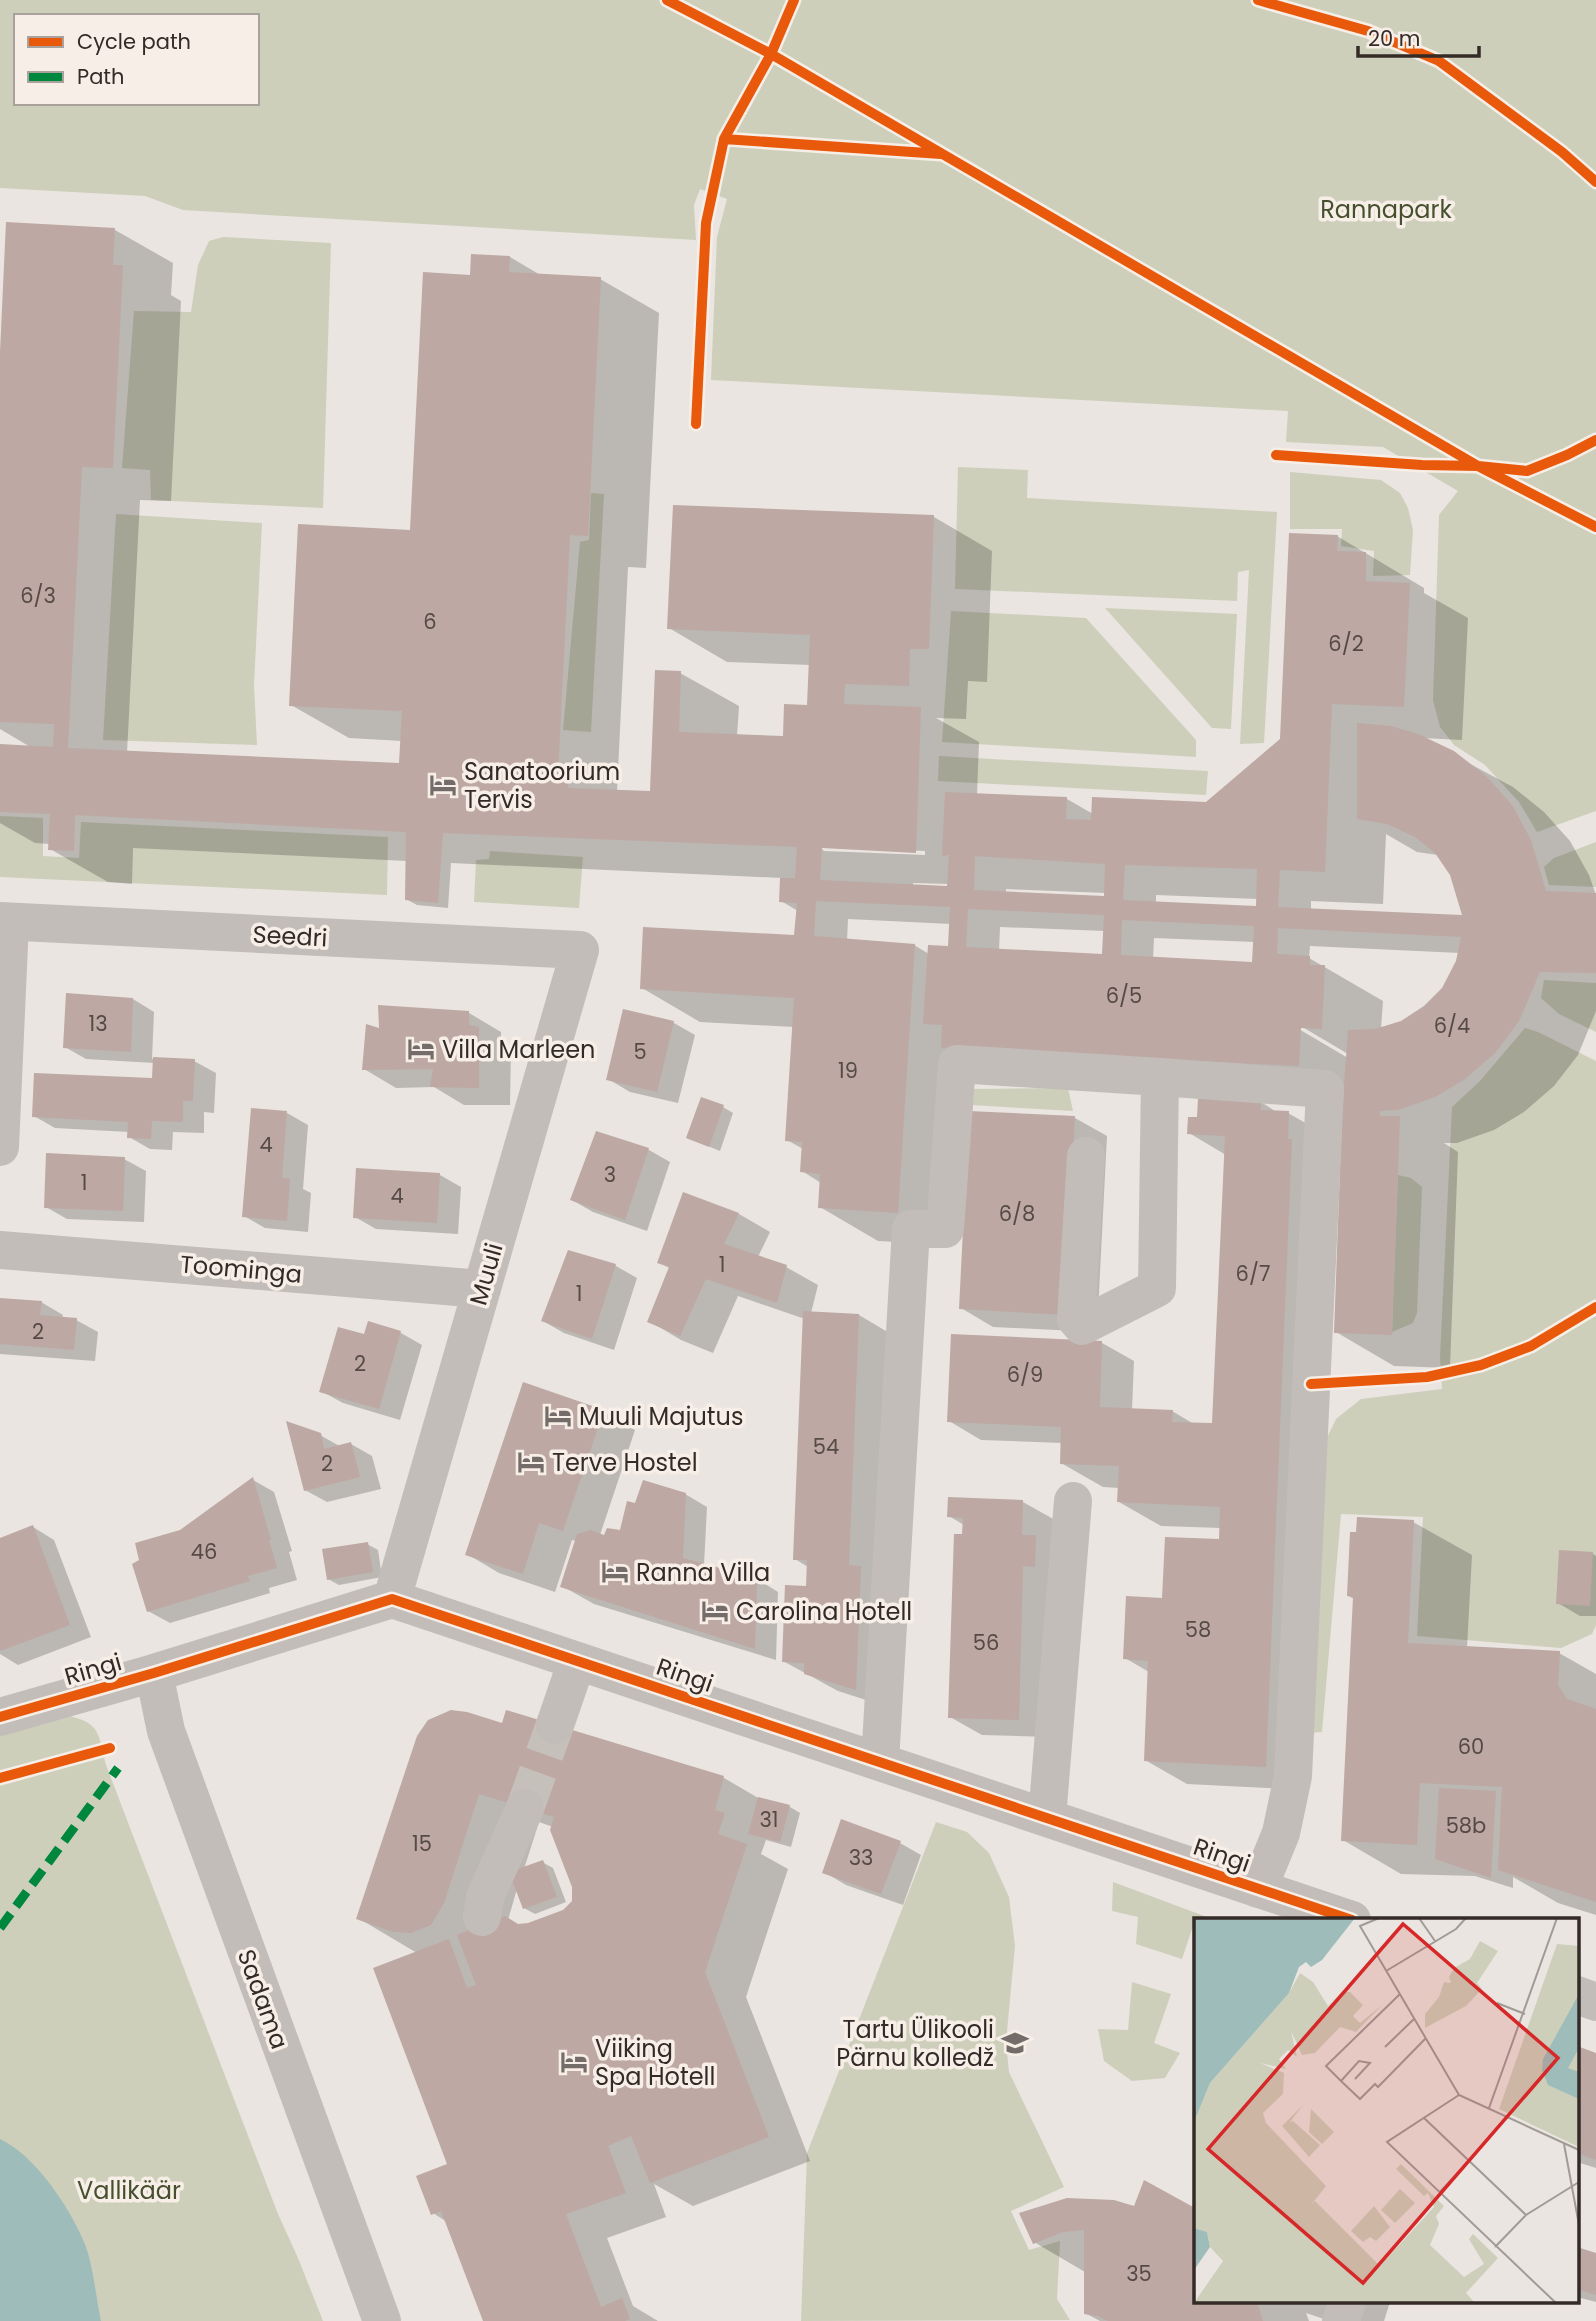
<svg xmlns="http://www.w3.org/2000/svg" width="1596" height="2321" font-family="Poppins,sans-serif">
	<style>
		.green { fill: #cdcfbb; fill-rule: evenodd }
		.water { fill: #9ebcb9 }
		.shadow { fill: #0003; fill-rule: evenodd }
		.building { fill: #bda8a3; fill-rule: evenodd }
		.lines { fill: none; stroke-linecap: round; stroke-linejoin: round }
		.minor-tunnel { stroke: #c6c0bb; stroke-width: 38; stroke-dasharray: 38 19; stroke-linecap: butt }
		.minor { stroke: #c3bdb9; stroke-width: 38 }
		.quiet { stroke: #00873e; stroke-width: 9; stroke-dasharray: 18 9; stroke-linecap: butt }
		.cycleway-casing { stroke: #f7efe7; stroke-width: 15 }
		.cycleway { stroke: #e8590c; stroke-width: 10 }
		.labels { text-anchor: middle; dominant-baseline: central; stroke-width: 7; stroke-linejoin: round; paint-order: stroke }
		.number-label { font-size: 21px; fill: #564a47 }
		.park-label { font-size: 24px; fill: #46502e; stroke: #f7efe7 }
		.poi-label { font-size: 24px; fill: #342b28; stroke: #f7efe7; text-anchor: start }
		.street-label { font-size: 24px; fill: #342b28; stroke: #f7efe7 }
		.inset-river { fill: none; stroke: #9ebcb9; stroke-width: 3.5 }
		.inset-road { fill: none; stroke: #a19b96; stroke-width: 2 }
		.view { fill: #d62828; fill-opacity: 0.15; stroke: #d62828; stroke-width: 3.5 }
		.inset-edge { fill: none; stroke: #342b28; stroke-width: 3.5 }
	</style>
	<rect width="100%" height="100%" fill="#eae5e0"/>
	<path class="green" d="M0,0H1596V811L1537,832L1519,802L1485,765L1454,745L1440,727L1433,700L1439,515L1458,491L1383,447L1286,442L1288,411L711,380L717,237L727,199L700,189L694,205L696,240L183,210L145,196L0,188ZM16,16H257V103H16Z
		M223,237L331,243L323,508L151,500L150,470L122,468L134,311L191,312L198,265L209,241Z
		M958,467L1028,470L1027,498L1277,512L1264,743L1240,744L1249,570L1238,572L1237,601L955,589Z
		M1290,472L1381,480L1400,493L1408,508L1413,530L1410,575L1373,576L1374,551L1341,546L1342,529H1290Z
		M591,493L604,494L591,732L563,730L580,542L589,540Z
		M116,514L262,523L254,685L257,745L103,740Z
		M1105,608L1237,614L1231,729L1212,728Z
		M951,611L1086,618L1196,740V757L942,742Z
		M939,756L1208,771L1206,795L938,781Z
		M0,816L43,818V856L79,858L81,822L388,837L387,895L0,877Z
		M1596,842V887L1549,885L1544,867L1554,858Z
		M490,851L583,857L579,908L474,902L476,860L489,859Z
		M1544,980L1596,983V1032L1559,1014L1541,998Z
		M1525,1028L1538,1032L1596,1061V1625L1592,1634L1561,1648L1417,1636L1423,1517L1341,1514L1322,1732L1306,1733L1324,1444L1336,1419L1361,1399L1442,1389L1440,1358L1452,1107L1480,1081Z
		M1068,1088L1073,1111L970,1105L971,1089Z
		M1398,1175L1411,1178L1422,1187L1417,1313L1413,1323L1392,1332Z
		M69,1716C102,1723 98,1736 106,1765L278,2214L298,2258L323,2321H0V1736Z
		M936,1822L967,1832L989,1853L1009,1897L1015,1946L1006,2042L1009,2072L1064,2187L1011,2211L1029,2250L1060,2241L1057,2299L1070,2320L801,2321L807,2153Z
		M1113,1882L1215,1920H1195L1182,1959L1136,1944L1138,1917L1112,1911Z
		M1132,1982L1171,1994L1154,2043L1180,2053L1165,2078L1132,2081L1104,2061L1098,2029L1128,2030Z"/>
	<path class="water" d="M0,2139C35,2155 70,2208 84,2242C93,2263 96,2298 101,2321H0Z"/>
	<path class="shadow" d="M115,230L173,263L171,295L181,301L171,501L140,500L127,753L401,764L402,741L349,738L291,705L412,532L472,276L510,257L542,276L600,279L659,313L646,568L628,567L617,791L652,792L680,673L739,706L737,736L785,738L809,707L811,665L727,662L669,628L934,517L992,551L987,682L968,681L966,719L936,718L979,742L977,795L1067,799L1093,814L1207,803L1282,740L1337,536L1424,588V593L1468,618L1462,740L1422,738L1513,787L1544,812L1570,841L1589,875L1596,895V1011L1578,1055L1554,1086L1524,1112L1494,1130L1457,1143H1444L1458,1152L1450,1368L1394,1366L1336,1332L1345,1098L968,1062L956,1245L878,1241L820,1207L821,1183L802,1171L803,1149L787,1140L794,1027L700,1022L642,988L804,939L798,911L781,901L782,878L451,863L448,908L417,905L406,899L407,861L133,848L132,884L108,882L50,849V844L35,843L0,823V746L32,748L0,729V386ZM1386,834L1417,852L1438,855L1452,874L1463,917L1311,910V901L1383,904ZM820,847L925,851V855L824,851ZM913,883L949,884V888L913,886ZM1006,889L1106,893L1105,898L1006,893ZM1156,895L1258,899L1257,908L1156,903ZM848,919L951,924L955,948L929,954L914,945L847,941ZM1000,927L1105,931L1109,956L999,951ZM1154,938L1255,942L1260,964L1153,959ZM1310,946L1460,953L1444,989L1425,1008L1402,1022L1381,1029L1383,1001L1309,958ZM1294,1022L1348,1054V1058L1292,1025Z
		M133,999L154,1012L152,1059L194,1061L216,1073L214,1113L204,1112V1133L173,1132L172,1150L150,1149L129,1137V1132L55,1128L34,1116L154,1080V1063L86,1059L65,1047Z
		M625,1011L674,1023L695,1035L678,1103L630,1092L608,1079Z
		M469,1013L501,1032V1042L511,1048L510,1105H464L434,1087L396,1088L364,1069L381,1030Z
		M1261,1102L1278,1113H1288L1330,1137L1307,1790L1187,1784L1145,1760L1149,1672L1125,1658L1164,1600L1221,1541V1528L1161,1526L1119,1502V1488L1103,1487L1061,1463L1062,1443L981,1440L949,1421L1102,1343L1134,1361L1132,1410L1172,1411L1194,1424L1214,1425L1226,1155L1189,1133L1198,1119Z
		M723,1107L733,1113L720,1151L688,1138Z
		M287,1113L308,1125L303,1189L311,1193L308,1232L265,1228L244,1216Z
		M971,1113L1075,1118L1107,1136L1097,1332L993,1327L961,1308Z
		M597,1133L649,1150L670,1162L647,1231L593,1212L572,1200Z
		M124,1159L146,1171L144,1222L67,1219L46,1207Z
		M440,1175L461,1187L458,1234L376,1229L355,1217Z
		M684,1194L739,1214L770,1232L758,1257L786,1267L818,1285L811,1313L859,1315L891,1334L888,1707L838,1691L783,1661L807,1588L808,1567L795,1559L805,1319L738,1296L713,1353L681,1340L649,1321L671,1269L659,1262Z
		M569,1252L616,1266L637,1278L614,1350L564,1333L543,1321Z
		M0,1299L41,1302L63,1315L62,1319L76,1320L98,1332L95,1361L0,1354Z
		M369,1323L401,1333L422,1345L400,1420L343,1403L321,1391L365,1337Z
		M603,1411L635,1430L600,1535L605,1537L622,1532L645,1508L685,1494L707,1507L704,1565L757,1579L778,1592L776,1660L594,1604L562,1586L576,1541L572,1540L555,1592L499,1573L467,1554Z
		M320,1435L341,1447L351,1444L372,1456L381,1489L327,1502L305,1490Z
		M253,1480L274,1492L292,1551L289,1552L297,1580L269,1588L270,1593L170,1623L148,1611L181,1532Z
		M1023,1502L1055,1520L1050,1737L982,1735L950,1717L964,1525L949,1516Z
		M1413,1522L1472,1555L1467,1648L1559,1653L1596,1674V1915L1558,1903L1513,1877V1888L1475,1876L1401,1874L1343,1840L1354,1599L1349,1596Z
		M33,1527L54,1540L91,1637L18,1665L0,1654V1540Z
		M367,1544L378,1550L382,1577L339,1585L328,1579Z
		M1593,1554L1596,1556V1616H1580L1558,1603Z
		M507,1712L724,1778L760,1799L790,1807L800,1813L791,1847L766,1840L761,1854L788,1869L746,1997L810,2161L693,2206L654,2184L666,2217L607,2238L633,2306L658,2321H485L447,2222L433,2213L449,2165L417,1953L358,1918L503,1725ZM539,1822L553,1827L574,1886L573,1902L564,1911L528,1925L518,1926L508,1920L517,1889L524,1908L535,1914L566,1902L553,1868L542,1862L524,1869Z
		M900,1843L921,1855L903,1905L846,1885L824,1872Z
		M1577,2048L1596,2054V2168L1577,2162Z
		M1145,2182L1195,2210V2302H1390L1384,2321H1330L1306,2313L1309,2321H1100L1085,2313V2272L1034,2242L1021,2214L1135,2208Z
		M1577,2249L1596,2254V2302L1577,2297Z"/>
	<path class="building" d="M6,222L115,228L113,265H123L113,468L82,467L68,748L399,763L402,711L289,706L298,524L410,530L423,272L470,275L471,254L510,256L509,272L601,277L588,536L570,535L558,774H569L568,788L650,791L655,670L681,671L679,732L783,736L784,704L807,705L810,635L667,629L673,505L934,515L929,649H910L909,686L845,684L844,704L921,707L916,853L822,848L820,880L947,886L949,855L942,856L945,792L1067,797L1066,819L1091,820L1092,797L1206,802L1280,739L1289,533L1338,535L1337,551L1366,552V581L1410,583L1404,707L1332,704L1325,872L1280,870L1278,907L1462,915L1450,875L1435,853L1415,837L1387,824L1357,819V723L1391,726L1418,734L1454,751L1486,776L1512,805L1531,840L1546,891L1596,893V973L1540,972L1519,1021L1495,1053L1465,1079L1435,1097L1398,1110L1380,1111V1116H1400L1392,1335L1334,1333L1342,1114L1348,1030L1375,1029L1401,1021L1424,1006L1442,988L1456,961L1461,937L1278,928L1277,954L1310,956V965H1325L1322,1029L1301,1028L1299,1066L941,1048L942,1025L923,1024L928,945L948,946L950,907L816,901L814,936L915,944L898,1213L818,1208L820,1174L800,1172L802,1142L785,1141L794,998L640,989L643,927L794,935L797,903L779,902L780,878H795L797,847L443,833L438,903L405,900L406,832L75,815L74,851L48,850L50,814L0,812V744L53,747L54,724L0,722V352ZM975,856L1105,864L1104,896L974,890ZM1125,865L1257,869L1256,906L1123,900ZM968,909L1104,915L1102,954L966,947ZM1122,920L1254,926L1252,962L1121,955Z
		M66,993L133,998L131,1052L63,1048Z
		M378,1005L469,1011V1025L479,1027V1088L430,1087L433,1069L362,1070L366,1024L379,1028Z
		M623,1009L674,1021L657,1092L606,1080Z
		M153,1057L195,1059L193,1101H183V1122L152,1121L151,1139L127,1138L128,1122L32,1117L34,1073L152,1078Z
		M701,1097L724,1105L709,1147L686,1138Z
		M1198,1098L1261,1101V1110L1289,1111L1288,1139H1292L1266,1767L1144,1761L1148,1661L1123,1659L1126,1596L1162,1598L1165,1537L1219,1539L1220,1507L1117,1502L1119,1466L1060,1464L1061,1427L947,1422L951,1334L1102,1341L1100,1407L1173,1410L1172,1422L1212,1423L1225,1136L1187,1134L1188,1117H1197Z
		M251,1108L287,1111L282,1178L290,1179L287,1221L242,1217Z
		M969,1111L1075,1116L1065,1315L959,1309Z
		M596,1131L649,1148L625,1220L570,1200Z
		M46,1153L125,1157L123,1211L44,1208Z
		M356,1168L440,1173L437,1223L353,1218Z
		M683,1192L739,1213L724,1244L787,1265L777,1303L706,1279L680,1336L647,1322L669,1267L657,1263Z
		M568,1250L616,1264L592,1339L541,1321Z
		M0,1298L42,1301L40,1315L77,1318L74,1350L0,1344Z
		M803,1311L859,1314L849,1565L861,1566L856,1690L804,1674V1663L782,1662L785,1585L806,1586L807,1560H793Z
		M368,1321L401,1331L379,1409L319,1392L338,1327L364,1334Z
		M523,1382L604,1410L563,1531L539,1523L523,1574L465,1555Z
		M286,1421L321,1433L324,1449L351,1442L360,1477L304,1491Z
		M253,1477L271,1540H269L277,1568L248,1576L250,1581L147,1612L132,1564L139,1560L135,1543L180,1530Z
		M643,1480L686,1493L683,1558L757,1578L755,1649L560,1587L577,1534L591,1530L604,1535L607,1528L620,1530L627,1501L635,1503Z
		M948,1497L1023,1500L1022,1535H1036L1035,1567L1023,1566L1019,1720L948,1718L954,1534H962L963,1518L947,1517Z
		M1357,1517L1414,1520L1408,1643L1560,1651L1558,1685L1567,1699L1596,1709V1902L1498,1870L1502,1787L1420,1783L1417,1845L1341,1841L1353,1597L1347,1596L1350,1532H1356Z
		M33,1525L70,1625L0,1651V1538Z
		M368,1542L373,1572L327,1580L322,1549Z
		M1559,1550L1593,1552L1590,1606L1556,1604Z
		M451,1710L467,1712L502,1723L506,1710L724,1776L715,1810L725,1813L718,1834L747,1844L705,1972L769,2137L650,2183L631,2136L608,2146L626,2193L566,2214L601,2307L622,2298L630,2319L625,2321H483L441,2211L431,2215L416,2176L447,2164L373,1968L449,1939L467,1988L476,1985L457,1935L505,1916L518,1924L528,1923L563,1910L572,1901V1887L550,1830L554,1817L479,1794L444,1903L431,1925L411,1933L393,1932L356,1919L417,1736L428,1720Z
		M1439,1788L1496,1791L1491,1878L1435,1859Z
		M758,1797L790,1805L780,1842L748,1834Z
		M841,1819L901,1841L881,1894L822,1873Z
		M543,1860L557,1897L523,1909L509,1872Z
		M1577,2046L1596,2053V2160L1577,2153Z
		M1144,2180L1195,2208V2302H1257L1263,2321H1108L1097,2316L1084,2314V2230L1063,2232L1033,2244L1019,2213L1067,2198L1114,2200L1134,2206Z
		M1577,2247L1596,2253V2295L1577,2289Z"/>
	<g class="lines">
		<path class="minor-tunnel" d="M525,1808L555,1725"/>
		<path class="minor" d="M0,921L580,950L392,1599
			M0,1147L10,922
			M1086,1156L1076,1319L1082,1326L1157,1288L1160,1077L1325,1089L1293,1776L1281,1833L1258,1889
			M0,1250L482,1289
			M154,1673L166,1731L382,2321
			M0,1717L154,1673L392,1599L1352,1920
			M555,1725L577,1661
			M880,1762L911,1229H945L957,1064L1160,1077
			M1047,1818L1073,1501
			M482,1917L485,1897L525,1808
			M1577,1995L1596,2002
			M1341,2321L1347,2302"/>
		<path class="quiet" d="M0,1928L118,1768"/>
		<defs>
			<path id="cycleway" d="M667,0L771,54L1478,466L1596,527
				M1258,0L1368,31L1439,61L1562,152L1596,182
				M724,139L941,154
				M696,424L706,223L724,139L771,54L794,0
				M1276,455L1422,465L1478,466L1527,471L1567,455L1596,440
				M1311,1384L1427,1377L1481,1365L1531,1346L1596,1307
				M0,1717L154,1673L392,1599L1352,1920
				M0,1778L110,1748"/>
		</defs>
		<use href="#cycleway" class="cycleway-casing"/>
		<use href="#cycleway" class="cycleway"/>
	</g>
	<defs>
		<symbol id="hotel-bare" viewBox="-9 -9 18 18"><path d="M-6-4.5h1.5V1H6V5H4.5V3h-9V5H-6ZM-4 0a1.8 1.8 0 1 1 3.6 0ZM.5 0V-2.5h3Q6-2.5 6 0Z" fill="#746c68" stroke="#f7efe7" stroke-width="2.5" paint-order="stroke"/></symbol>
		<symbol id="university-bare" viewBox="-9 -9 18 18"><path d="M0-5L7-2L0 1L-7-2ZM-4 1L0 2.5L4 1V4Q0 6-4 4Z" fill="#746c68" stroke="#f7efe7" stroke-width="2.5" paint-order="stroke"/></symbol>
	</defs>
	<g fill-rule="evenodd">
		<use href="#hotel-bare" x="424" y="766" width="38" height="38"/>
		<use href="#hotel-bare" x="402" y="1030" width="38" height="38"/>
		<use href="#hotel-bare" x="539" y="1397" width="38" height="38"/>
		<use href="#hotel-bare" x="512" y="1443" width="38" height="38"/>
		<use href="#hotel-bare" x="596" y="1553" width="38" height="38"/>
		<use href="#hotel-bare" x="696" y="1592" width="38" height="38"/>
		<use href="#university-bare" x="996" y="2024" width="38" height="38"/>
		<use href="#hotel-bare" x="555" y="2043" width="38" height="38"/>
	</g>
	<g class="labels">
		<g class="number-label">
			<text x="38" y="595">6/3</text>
			<text x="430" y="621">6</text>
			<text x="1346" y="643">6/2</text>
			<text x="1124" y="995">6/5</text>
			<text x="98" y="1023">13</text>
			<text x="1452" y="1025">6/4</text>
			<text x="640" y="1051">5</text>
			<text x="848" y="1070">19</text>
			<text x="266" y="1144">4</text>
			<text x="610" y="1174">3</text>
			<text x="84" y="1182">1</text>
			<text x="397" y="1195">4</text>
			<text x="1017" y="1213">6/8</text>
			<text x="722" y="1264">1</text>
			<text x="1253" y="1273">6/7</text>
			<text x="579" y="1293">1</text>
			<text x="38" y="1331">2</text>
			<text x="360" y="1363">2</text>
			<text x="1025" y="1374">6/9</text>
			<text x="826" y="1446">54</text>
			<text x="327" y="1463">2</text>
			<text x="204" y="1551">46</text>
			<text x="1198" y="1629">58</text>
			<text x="986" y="1642">56</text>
			<text x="1471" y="1746">60</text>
			<text x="769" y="1819">31</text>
			<text x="1466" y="1825">58b</text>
			<text x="422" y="1843">15</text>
			<text x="861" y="1857">33</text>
			<text x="1139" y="2273">35</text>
		</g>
		<g class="park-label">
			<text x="1386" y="209">Rannapark</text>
			<text x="129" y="2190">Vallikäär</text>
		</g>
		<g class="poi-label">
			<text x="464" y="771">Sanatoorium<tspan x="464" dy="28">Tervis</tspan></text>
			<text x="442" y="1049">Villa Marleen</text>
			<text x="579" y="1416">Muuli Majutus</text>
			<text x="552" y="1462">Terve Hostel</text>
			<text x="636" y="1572">Ranna Villa</text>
			<text x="736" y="1611">Carolina Hotell</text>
			<text x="994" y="2029" text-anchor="end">Tartu Ülikooli<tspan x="994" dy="28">Pärnu kolledž</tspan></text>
			<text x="595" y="2048">Viiking<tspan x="595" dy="28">Spa Hotell</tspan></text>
		</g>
		<g class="street-label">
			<text transform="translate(290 936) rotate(3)">Seedri</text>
			<text transform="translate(241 1269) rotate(5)">Toominga</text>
			<text transform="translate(486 1274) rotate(-74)">Muuli</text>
			<text transform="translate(93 1669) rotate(-16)">Ringi</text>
			<text transform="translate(685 1675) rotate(19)">Ringi</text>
			<text transform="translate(1222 1855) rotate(19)">Ringi</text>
			<text transform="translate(263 1999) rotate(70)">Sadama</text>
		</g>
	</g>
	<g transform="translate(1194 1918)">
		<rect width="385" height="385" fill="#eae5e0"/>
		<path d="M286,23L304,33L283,65L288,71L272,88L231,110V96L245,79L250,64L257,65L255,59L260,50L276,41ZM363,26L385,28V229L305,191ZM106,55L119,64L134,88L148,74H156L169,87L159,98L166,105L188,87L162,114L146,109L121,135L108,137L97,113L103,139L94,132L85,141L92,151L66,145L90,155L89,176L69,195L72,205L132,268L117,287L121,283L186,348L240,289L234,275L230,278L202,251L207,246L250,288L242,298L245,306L236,327L270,359L290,346L275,321L279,316L304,340L272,375L281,385H0L29,343L16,329L13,314L0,310V204L16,165L95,75ZM109,187L96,204L99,203L126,227L115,239L88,208ZM117,191L140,214L128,226L115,214ZM206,271L221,285L201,305L187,292ZM180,288L196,309L182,323L176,319L169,324L157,313Z" fill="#cdcfbb"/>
		<path d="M0,0H161L128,42L117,49L112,44L105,49L95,75L16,165L0,204ZM385,76V130L374,150L385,154V181L354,167L348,152L349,141ZM0,310L13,314L16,329L0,352Z" fill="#9ebcb9"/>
		<path class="inset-river" d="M0,53L38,0"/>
		<path class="inset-road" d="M185,0L166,8L265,177L385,232M225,0L241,23M192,53L262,11L272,0M303,85L331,96M191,129L220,101M161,161L176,145L165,143L147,163L132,148L206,76M147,163L166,181L181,166L184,169L232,120M265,177L193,224L362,385M295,190L363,0M230,200L332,297M370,226L385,307M245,275L274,244M301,329L332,297L385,264"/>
		<path class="view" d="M209,6L364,140L169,365L14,231Z"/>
		<rect width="385" height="385" class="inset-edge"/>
	</g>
	<rect x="14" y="14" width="245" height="91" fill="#f7efe7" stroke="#a9a19b" stroke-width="2"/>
	<rect x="28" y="37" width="35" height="10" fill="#e8590c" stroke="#a9a19b" stroke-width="2"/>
	<text x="77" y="49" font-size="21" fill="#342b28">Cycle path</text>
	<rect x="28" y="72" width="35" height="10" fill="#00873e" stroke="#a9a19b" stroke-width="2"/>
	<text x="77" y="84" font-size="21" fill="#342b28">Path</text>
	<path d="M1358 46v10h121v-10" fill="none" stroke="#342b28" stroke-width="3.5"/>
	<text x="1368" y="46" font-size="21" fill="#342b28" stroke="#f7efe7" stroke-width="5" paint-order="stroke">20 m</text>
</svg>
